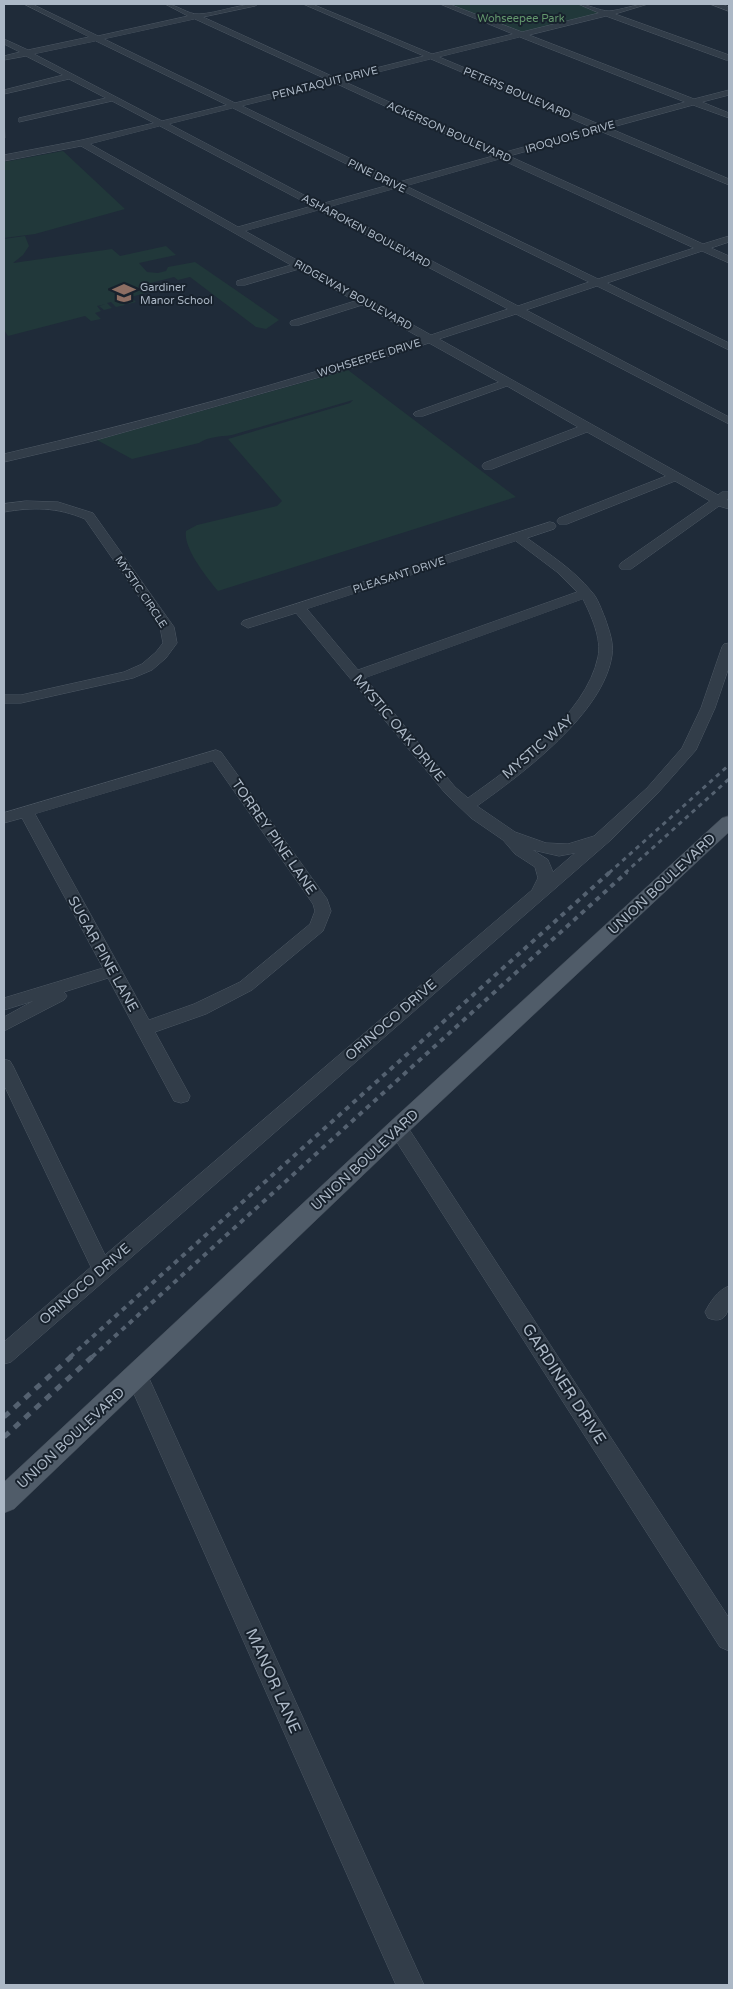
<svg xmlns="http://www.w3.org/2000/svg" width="733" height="1989" font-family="'Varela Round',sans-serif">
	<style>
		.green { fill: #21383a }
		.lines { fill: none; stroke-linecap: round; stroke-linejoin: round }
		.minor-casing { stroke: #4d5864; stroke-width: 1 }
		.major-casing { stroke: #3c4652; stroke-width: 1 }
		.minor { fill: #323d49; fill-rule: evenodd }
		.major { fill: #505c69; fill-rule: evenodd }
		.rail-far2 { stroke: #546170; stroke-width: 3; stroke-dasharray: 4.5 4.5; stroke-linecap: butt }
		.rail-far1 { stroke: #546170; stroke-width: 4; stroke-dasharray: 5 5; stroke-linecap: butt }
		.rail { stroke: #546170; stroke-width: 5; stroke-dasharray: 7 7; stroke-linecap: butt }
		.shaded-wall { fill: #2e3944 }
		.labels { text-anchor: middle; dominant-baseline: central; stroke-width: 4; stroke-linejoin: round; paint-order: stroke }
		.far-park-label { font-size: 11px; fill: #63976c; stroke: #18222d }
		.far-street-label { font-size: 11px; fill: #acb8c6; stroke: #18222d }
		.far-poi-label { font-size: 11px; fill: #acb8c6; stroke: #18222d; text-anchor: start }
		.street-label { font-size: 14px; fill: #acb8c6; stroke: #18222d }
		.near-street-label { font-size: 16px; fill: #acb8c6; stroke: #18222d }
	</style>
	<rect width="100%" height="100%" fill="#1f2b39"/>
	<path class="green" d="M443,4H581L607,13L521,34Z
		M63,151L125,209L35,234L4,238V162Z
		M25,236L29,246L23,255L13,263L112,249L120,256L166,246L176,255L139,263L147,272L158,273L166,271L168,267L195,262L279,320L266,329L256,327L190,277L178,280L174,277L143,285L149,292L131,297L136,302L128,304L123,299L120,300L125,305L116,307L111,302L107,303L112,308L104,310L99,306L106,304L97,306L101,311L95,313L101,319L91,321L85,316L8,336L4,330V239Z
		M348,370L516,497L218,591C207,578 183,548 186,531L197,525L277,506L282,501L228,439L350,403L353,400L232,435C219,437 210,436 199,443L132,459L97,440Z"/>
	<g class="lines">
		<defs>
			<path id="minor" d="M24,4H32L98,36L188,16L165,4C177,4 188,15 199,14C219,13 238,4 258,4L255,6L203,17L336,78L424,56L303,4H312L432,54L513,34L440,4H449L522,32L599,13L578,4C588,4 599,11 609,11C622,10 635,4 648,4L615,14L729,55V60H726L606,16L529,35L694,99L729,90V95L702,102L729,113V118L693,105L609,128L729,179V185L600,131L509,156L703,244L729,236V242L711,248L729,256V263L702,251L607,283L729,343V350L597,286L526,310L729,417V424L516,314L439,339L718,495L722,492H729V498L727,500L729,501V509L719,506L631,569H621L619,566L621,563L710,501L675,481L567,524H559L557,521L559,518L666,476L587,432L492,469H484L482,466L484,463L578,427L507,386L423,416H415L413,414L415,412L499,382L429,343L359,366L89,442L4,462V454C144,421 285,384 421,338L362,305L299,325H291L290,323L291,321L355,301L299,269L245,285H237V281L291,265L81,146L4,161V155L82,140L154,123L112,101L19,122V118L106,98L69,79L4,94V90L63,75L26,56L4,60V56L20,52L4,44V39L28,50L89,37ZM195,19L328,80L235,103L104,39ZM520,37L685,102L601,125L439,57ZM96,41L227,105L162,121L34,54ZM431,59L593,128L502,153L343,81ZM335,83L493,156L399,182L242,106ZM233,108L389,185L321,204L169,124ZM160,126L312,206L238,227L90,144ZM500,159L694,248L598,279L406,186ZM397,188L589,282L518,306L329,207ZM319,210L508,309L431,335L245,231Z
				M710,4H721L729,7V11Z
				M26,501L58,502L93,513L174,627L177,643L166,658L152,670L133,678L21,703H4V695H21L124,672L142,664L156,652L163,643L160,627L85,519C57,507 33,507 4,512V504Z
				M550,522L554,523L556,526L554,529L527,538C549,554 574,570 591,591C598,598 601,609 605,618C609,630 614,643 612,655C604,713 522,774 477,806L515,832L546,843L568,844L594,836L647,788L682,748L701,708L722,647L724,644L729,643V667L715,708L696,750L657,794L612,839L11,1362L4,1364V1342L91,1267L4,1085V1059L10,1061L13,1066L105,1255L532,890L538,878L535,867L515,854L503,840L471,818L445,793L296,613L248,628L241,624L243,621ZM516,541L557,572L577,592L358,670L307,609ZM583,599C591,615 602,639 598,657C586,715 513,766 468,798L455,787L365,678ZM533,850L559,856L575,853L553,872L548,860Z
				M216,750L221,752L327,899L331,911L323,931L252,990L206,1014L155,1032L190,1096L188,1101L181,1103L174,1101L108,978L64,992L67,996L64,1000L4,1031V1017L33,1001L4,1010V998L103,968L22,818L4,823V813ZM213,761L313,904L315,911L310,924L240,982L194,1004L149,1020L35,814Z
				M398,1121L405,1123L729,1618V1651L720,1647L391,1133L389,1128L391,1123Z
				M729,1286C730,1302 731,1327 708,1318L705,1312C710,1302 718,1290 729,1286Z
				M137,1367L145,1369L148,1376L424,1985H396L126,1376L129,1369Z"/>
			<path id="major" d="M729,816V832L406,1134L14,1509L4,1513V1482L390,1122L722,818Z"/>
		</defs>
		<use href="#minor" class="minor-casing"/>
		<use href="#major" class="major-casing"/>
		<use href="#minor" class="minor"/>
		<use href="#major" class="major"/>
		<path class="rail-far2" d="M609,873L729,765
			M625,873L729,779"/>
		<path class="rail-far1" d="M70,1357L610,872
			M92,1357L627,872"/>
		<path class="rail" d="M4,1417L72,1356
			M4,1437L93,1356"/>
	</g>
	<path class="shaded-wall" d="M4,127H5L6,138H4Z"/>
	<defs>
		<symbol id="school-bare" viewBox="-9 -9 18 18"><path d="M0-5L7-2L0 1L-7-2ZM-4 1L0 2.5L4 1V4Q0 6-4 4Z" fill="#8d6e63" stroke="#18222d" stroke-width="2.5" paint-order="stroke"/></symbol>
	</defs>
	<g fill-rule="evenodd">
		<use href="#school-bare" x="108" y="277" width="32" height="32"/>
	</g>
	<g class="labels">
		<g class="far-park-label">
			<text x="521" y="18">Wohseepee Park</text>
		</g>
		<g class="far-street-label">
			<text transform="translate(325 83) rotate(-14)">PENATAQUIT DRIVE</text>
			<text transform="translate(517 93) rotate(23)">PETERS BOULEVARD</text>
			<text transform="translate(449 132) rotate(24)">ACKERSON BOULEVARD</text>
			<text transform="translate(570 137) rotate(-16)">IROQUOIS DRIVE</text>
			<text transform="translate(377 176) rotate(26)">PINE DRIVE</text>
			<text transform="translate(366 231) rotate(28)">ASHAROKEN BOULEVARD</text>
			<text transform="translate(353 295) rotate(29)">RIDGEWAY BOULEVARD</text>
			<text transform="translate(369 358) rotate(-17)">WOHSEEPEE DRIVE</text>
			<text transform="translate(399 575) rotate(-18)">PLEASANT DRIVE</text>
			<text transform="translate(141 592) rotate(56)">MYSTIC CIRCLE</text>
		</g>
		<g class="far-poi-label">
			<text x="140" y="287">Gardiner<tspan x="140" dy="13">Manor School</tspan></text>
		</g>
		<g class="street-label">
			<text transform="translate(399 728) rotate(50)">MYSTIC OAK DRIVE</text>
			<text transform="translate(538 747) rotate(-41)">MYSTIC WAY</text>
			<text transform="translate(274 837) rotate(55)">TORREY PINE LANE</text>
			<text transform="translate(662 884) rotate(-43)">UNION BOULEVARD</text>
			<text transform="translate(103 954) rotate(61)">SUGAR PINE LANE</text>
			<text transform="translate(391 1020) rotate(-41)">ORINOCO DRIVE</text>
			<text transform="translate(365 1160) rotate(-43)">UNION BOULEVARD</text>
			<text transform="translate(85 1284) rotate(-41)">ORINOCO DRIVE</text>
			<text transform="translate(71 1438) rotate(-43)">UNION BOULEVARD</text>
		</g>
		<g class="near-street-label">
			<text transform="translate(564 1384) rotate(57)">GARDINER DRIVE</text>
			<text transform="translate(273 1681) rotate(66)">MANOR LANE</text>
		</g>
	</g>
	<rect width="733" height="1989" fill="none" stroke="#acb8c6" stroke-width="10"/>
</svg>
